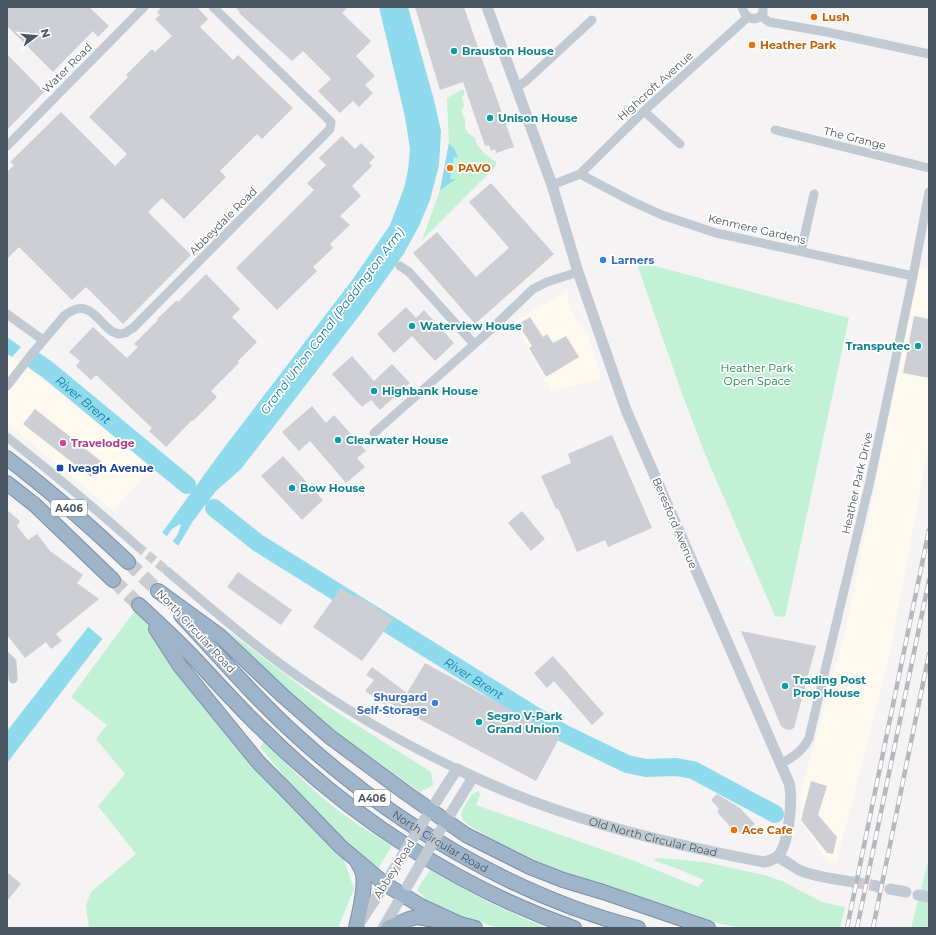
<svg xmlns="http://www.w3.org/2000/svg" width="936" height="935" font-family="Montserrat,sans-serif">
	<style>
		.commercial { fill: #fdf9ef }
		.green { fill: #c3f1d5 }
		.water { fill: #90daee; fill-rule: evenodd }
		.pier { fill: #f5f3f3 }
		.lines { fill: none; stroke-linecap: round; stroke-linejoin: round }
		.river { stroke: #90daee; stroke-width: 18 }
		.building { fill: #cdcfd5 }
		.minor-tunnel { stroke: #caccce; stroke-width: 9; stroke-dasharray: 9 4.5; stroke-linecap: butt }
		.tertiary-tunnel { stroke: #caccce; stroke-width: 11; stroke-dasharray: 11 5.5; stroke-linecap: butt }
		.trunk-tunnel { stroke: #caccce; stroke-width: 14; stroke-dasharray: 14 7; stroke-linecap: butt }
		.trunk-casing { stroke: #7690ad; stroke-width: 16 }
		.minor { stroke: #c1cad2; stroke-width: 9 }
		.tertiary { stroke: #c1cad2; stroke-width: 11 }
		.trunk { stroke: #9fb4c9; stroke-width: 14 }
		.rail-casing { stroke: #b5b8bd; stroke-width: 4.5 }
		.rail { stroke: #fff; stroke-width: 3; stroke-dasharray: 9; stroke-linecap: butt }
		.tertiary-bridge { stroke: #c1cad2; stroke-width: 11 }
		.food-dot { fill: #e8710a; stroke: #fff; stroke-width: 1.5 }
		.culture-dot { fill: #0f9aa8; stroke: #fff; stroke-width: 1.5 }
		.shop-dot { fill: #3f7fe0; stroke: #fff; stroke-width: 1.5 }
		.hotel-dot { fill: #d1479c; stroke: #fff; stroke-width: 1.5 }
		.transit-dot { fill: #1a4fb4; stroke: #fff; stroke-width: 1.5 }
		.labels { text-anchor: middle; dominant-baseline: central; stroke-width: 3.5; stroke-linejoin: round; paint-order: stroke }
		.shield { fill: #fff; stroke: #808990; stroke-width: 1 }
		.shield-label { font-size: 10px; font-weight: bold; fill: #4a5661 }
		.food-label { font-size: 11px; font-weight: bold; fill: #c56008; stroke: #fff; text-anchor: start }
		.culture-label { font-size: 11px; font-weight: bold; fill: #0d838f; stroke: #fff; text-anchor: start }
		.street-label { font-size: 11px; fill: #4a5661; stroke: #fff }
		.shop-label { font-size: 11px; font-weight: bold; fill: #366cbe; stroke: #fff; text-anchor: start }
		.park-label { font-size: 11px; fill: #17864f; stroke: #fff }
		.hotel-label { font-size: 11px; font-weight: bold; fill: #b23c85; stroke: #fff; text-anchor: start }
		.transit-label { font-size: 11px; font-weight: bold; fill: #164399; stroke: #fff; text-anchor: start }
		.water-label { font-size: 12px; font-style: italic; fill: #0c7c9b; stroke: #fff }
	</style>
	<rect width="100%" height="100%" fill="#f5f3f3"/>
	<path class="commercial" d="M920,266L929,269V445L888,663L836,864L827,861L800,820L802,788L845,631Z
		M568,291V301L575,318L587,333L602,378L552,392L528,349L516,320Z
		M7,353L34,373L152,466L113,511L7,423Z"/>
	<path class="green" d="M463,89L465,93L462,97L464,106L461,111L465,119V128L468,133L475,138C477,149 489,157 497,163L494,168L422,240L440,190L449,143L447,98Z
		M636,261L849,318L785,617L775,616L705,454L680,388Z
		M139,605L180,666L340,848L354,889L338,928H89L86,905L91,892L136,854L98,806L125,774L96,739L107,725L71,697Z
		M228,631L327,706L431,772L433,785L420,792L316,718L270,677Z
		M264,742C286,764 307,785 331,805C350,820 371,833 392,846L379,867C360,858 346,844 331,829C306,803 283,775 260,747Z
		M479,791L480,795L476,805L632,860L698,887L704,880L678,869L653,860L659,858L704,862L764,875L782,881L822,902L845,907L840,928H741L704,920L578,878L538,861L494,840L467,824L463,820L461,815L462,810L472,794Z
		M929,858V928H911Z
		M430,870C468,892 507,913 548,928H498L462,916L427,900L417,890Z"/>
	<path class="water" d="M379,7H408L434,100L441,131L439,165L430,200L419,226L403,255L362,312L241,469L216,491L193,521L178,546L112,630L103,638L7,763V731L167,526L220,453L353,279L390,225L404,188L408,170L410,149L405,117ZM180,524L181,525L178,534L173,541L104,628L97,633L98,623L167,536L172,529Z
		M449,143L455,150L458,158L454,157L450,179H456L440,190Z
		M7,337L21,347L12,357L7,354Z"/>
	<path class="pier" d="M160,531L168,537L100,624L97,631L103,626L171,540L180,547L114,631L104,640L86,625Z"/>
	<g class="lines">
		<g class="river">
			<path id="s1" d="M35,361L48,370L187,485"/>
			<path id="s2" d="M214,508L258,543L561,732L627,764L646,768L676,767L693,770L775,814"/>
		</g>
	</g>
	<path class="building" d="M7,7H89L109,26L98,37L93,31L53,72L7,26Z
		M162,7H197L208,19L200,27L233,60L238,55L293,108L262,139L257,134L220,171L226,177L184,219L162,198L148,212L191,255L123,324L86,287L72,300L19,247L7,259V172L14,165L10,162L61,112L115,166L127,154L89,117L128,77L126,75L152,49L155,52L172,36L155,19L160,15L157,12Z
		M235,7H348L342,13L371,41L356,56L375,76L365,85L373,93L359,107L353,101L340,113L318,91L331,79L303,51L292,61L239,13L240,12Z
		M415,7H464L490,82H491L514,147L496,153L495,149L491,151L489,145L485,146L463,82L440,90Z
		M7,54L44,92L7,130Z
		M342,136L355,149L361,143L375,157L369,163L372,166L352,186L361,196L340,216L350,225L330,244L333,248L313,267L317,271L277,310L236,268L314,190L307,183L326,165L319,158Z
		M491,183L554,254L475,324L413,253L437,232L476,277L509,248L469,202Z
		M206,274L240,309L232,317L257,342L238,361L239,363L211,391L217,397L193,421L192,420L166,447L149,431L152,428L96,375L91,380L76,366L80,361L69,352L93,327L127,358L138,347L134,344L158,320L157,319L177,300L178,302Z
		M406,307L416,318L424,310L454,343L435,361L412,336L394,353L377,334Z
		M914,316L929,319V378L903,373Z
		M530,317L543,337L547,334L553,343L566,336L579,357L546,377L529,348L532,346L518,324Z
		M352,356L374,381L392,364L410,383L380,410L371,400L362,407L332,374Z
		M312,406L326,423L334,415L366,451L357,458L365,467L346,483L310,441L299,451L282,432Z
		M35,409L102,462L91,477L23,424Z
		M612,435L652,528L608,547L605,540L577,552L558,508L556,509L541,476L571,463L568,454Z
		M283,456L323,500L302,520L261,476Z
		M7,510L20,521L17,526L28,540L37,534L50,551L83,575L77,583L99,599L56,634L62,641L51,649L46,642L25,658L7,635Z
		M522,511L545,539L531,551L508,523Z
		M238,572L292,610L281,625L227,587Z
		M341,588L355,597L357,595L393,619L362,661L313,627Z
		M741,631L816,646L794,728L790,730L785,729L781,726Z
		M553,656L604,714L592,725L554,681L547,688L534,673Z
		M425,663L560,737L536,781L387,702L385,705L365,691L374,680L366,675L372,667L407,693Z
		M811,781L827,786L818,815L837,837L833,854L827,853L801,820Z
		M717,794L740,808L755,824L742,835L738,831L736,833L717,812L719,809L711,800Z
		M7,872L21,884L7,901Z"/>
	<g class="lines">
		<path class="minor-tunnel" d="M137,546L167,571"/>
		<path class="tertiary-tunnel" d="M853,882L877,886"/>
		<path class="trunk-tunnel" d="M128,562L154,587
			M113,580L139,605"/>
		<defs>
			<g id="trunk">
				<path d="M7,458C49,490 89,525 128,562"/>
				<path d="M7,483L35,505L113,580"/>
				<path d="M158,591L220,636L282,695L330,737L406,793L466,835L530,867L563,880L603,892L708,928"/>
				<path d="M139,605C157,622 175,638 192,656C216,681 239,708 265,732C352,818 459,888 574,928"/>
				<path id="s4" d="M181,615C218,655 255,698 296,735C391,822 513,896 638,928"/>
				<path d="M156,629L180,666L259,763L283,787L341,847L385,884L421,906L460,924"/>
				<path d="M356,928C359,913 366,890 363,874C362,870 360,866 358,863"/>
				<path d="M388,928L409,919L417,917L460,924L475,928"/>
			</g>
		</defs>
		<use href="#trunk" class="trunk-casing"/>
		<path class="minor" d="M742,7C745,18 754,23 763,14V7
			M761,16L769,22L827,32L929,54
			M517,87L526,81L592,20
			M644,111L680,144
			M775,130L929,168
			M7,146L144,7
			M580,174L631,201L662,215L716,233L913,276
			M552,185L580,174L644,111L748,17
			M801,251L814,194
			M400,266L409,272L474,344
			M7,314L43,340
			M7,386L31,355L65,315C96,291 102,341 125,333C127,332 130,329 133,328L330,129L331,122L213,7
			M374,433L487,333L533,289L547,282L578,272
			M7,437C51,472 95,508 137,546
			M167,571C205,603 242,636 282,665C337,705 396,740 457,769
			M7,657L12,662L13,679
			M780,764C793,758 803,751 809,738L870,481L913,276L929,192"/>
		<g class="tertiary">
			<path id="s3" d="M423,822L457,769C554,817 659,842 764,862C769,861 774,860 778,856C789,844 793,798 789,783L626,410L578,272L552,185L487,7"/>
			<path d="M442,828L473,777"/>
			<path d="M777,857C785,860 792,866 799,870C815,877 835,879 853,882"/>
			<path d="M877,886L878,887"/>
			<path d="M890,889L906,892"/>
			<path d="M918,895L929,897"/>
			<path d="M359,924L389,878"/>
			<path d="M383,928L406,889"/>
		</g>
		<use href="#trunk" class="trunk"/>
		<defs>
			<path id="rail" d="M847,928L929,530
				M857,928L929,580
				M873,928L929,654"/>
		</defs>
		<use href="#rail" class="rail-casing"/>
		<use href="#rail" class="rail"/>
		<path class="tertiary-bridge" d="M391,874L423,822
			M408,885L439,832"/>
	</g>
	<g class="food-dot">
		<circle cx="814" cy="17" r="4"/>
		<circle cx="752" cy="45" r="4"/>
		<circle cx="450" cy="168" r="4"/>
		<circle cx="734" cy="830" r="4"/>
	</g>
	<g class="culture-dot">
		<circle cx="454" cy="51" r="4"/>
		<circle cx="490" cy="118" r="4"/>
		<circle cx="412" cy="326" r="4"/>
		<circle cx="918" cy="346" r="4"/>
		<circle cx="374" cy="391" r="4"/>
		<circle cx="338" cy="440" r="4"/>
		<circle cx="292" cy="488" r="4"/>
		<circle cx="785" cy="686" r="4"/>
		<circle cx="479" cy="722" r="4"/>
	</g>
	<g class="shop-dot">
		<circle cx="603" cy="260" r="4"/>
		<circle cx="435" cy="703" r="4"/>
	</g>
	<circle class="hotel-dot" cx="63" cy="443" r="4"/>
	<rect class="transit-dot" x="56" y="464" width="8" height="8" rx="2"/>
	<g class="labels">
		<g class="shield">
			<rect x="51" y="500" width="36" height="16" rx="3"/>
			<rect x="354" y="790" width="36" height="16" rx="3"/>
		</g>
		<g class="shield-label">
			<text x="69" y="508">A406</text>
			<text x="372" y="798">A406</text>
		</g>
		<g class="food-label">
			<text x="822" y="17">Lush</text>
			<text x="760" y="45">Heather Park</text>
			<text x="458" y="168">PAVO</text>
			<text x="742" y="830">Ace Cafe</text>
		</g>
		<g class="culture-label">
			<text x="462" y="51">Brauston House</text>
			<text x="498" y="118">Unison House</text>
			<text x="420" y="326">Waterview House</text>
			<text x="910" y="346" text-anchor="end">Transputec</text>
			<text x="382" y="391">Highbank House</text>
			<text x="346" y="440">Clearwater House</text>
			<text x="300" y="488">Bow House</text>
			<text x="793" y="680">Trading Post<tspan x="793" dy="13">Prop House</tspan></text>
			<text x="487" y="716">Segro V-Park<tspan x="487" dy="13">Grand Union</tspan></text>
		</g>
		<g class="street-label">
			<text transform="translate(67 68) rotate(-45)">Water Road</text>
			<text transform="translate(655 86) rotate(-42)">Highcroft Avenue</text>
			<text transform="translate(855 138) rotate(14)">The Grange</text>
			<text transform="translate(223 221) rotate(-45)">Abbeydale Road</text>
			<text transform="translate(757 229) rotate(13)">Kenmere Gardens</text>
			<text transform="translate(857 483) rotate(-77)">Heather Park Drive</text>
			<text transform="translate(675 523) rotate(67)">Beresford Avenue</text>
			<text transform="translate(196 631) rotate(47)">North Circular Road</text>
			<text stroke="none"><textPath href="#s3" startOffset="271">Old North Circular Road</textPath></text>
			<text stroke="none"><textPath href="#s4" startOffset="346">North Circular Road</textPath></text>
			<text transform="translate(394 869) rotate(-58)">Abbey Road</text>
		</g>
		<g class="shop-label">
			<text x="611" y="260">Larners</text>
			<text x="427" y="697" text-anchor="end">Shurgard<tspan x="427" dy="13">Self-Storage</tspan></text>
		</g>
		<g class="park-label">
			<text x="757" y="368">Heather Park<tspan x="757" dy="13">Open Space</tspan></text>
		</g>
		<g class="hotel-label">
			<text x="71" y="443">Travelodge</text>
		</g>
		<g class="transit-label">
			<text x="68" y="468">Iveagh Avenue</text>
		</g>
		<g class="water-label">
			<text transform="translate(332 321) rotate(-53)">Grand Union Canal (Paddington Arm)</text>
			<text stroke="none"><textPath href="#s1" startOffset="62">River Brent</textPath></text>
			<text stroke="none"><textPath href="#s2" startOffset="311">River Brent</textPath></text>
		</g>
	</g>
	<rect width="936" height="935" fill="none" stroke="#4a5661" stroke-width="16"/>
	<g transform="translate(36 36) rotate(74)" stroke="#ffffff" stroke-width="3" paint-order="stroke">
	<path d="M0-3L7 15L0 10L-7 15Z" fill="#4a5661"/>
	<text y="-6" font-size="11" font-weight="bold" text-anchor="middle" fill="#4a5661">N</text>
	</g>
</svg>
